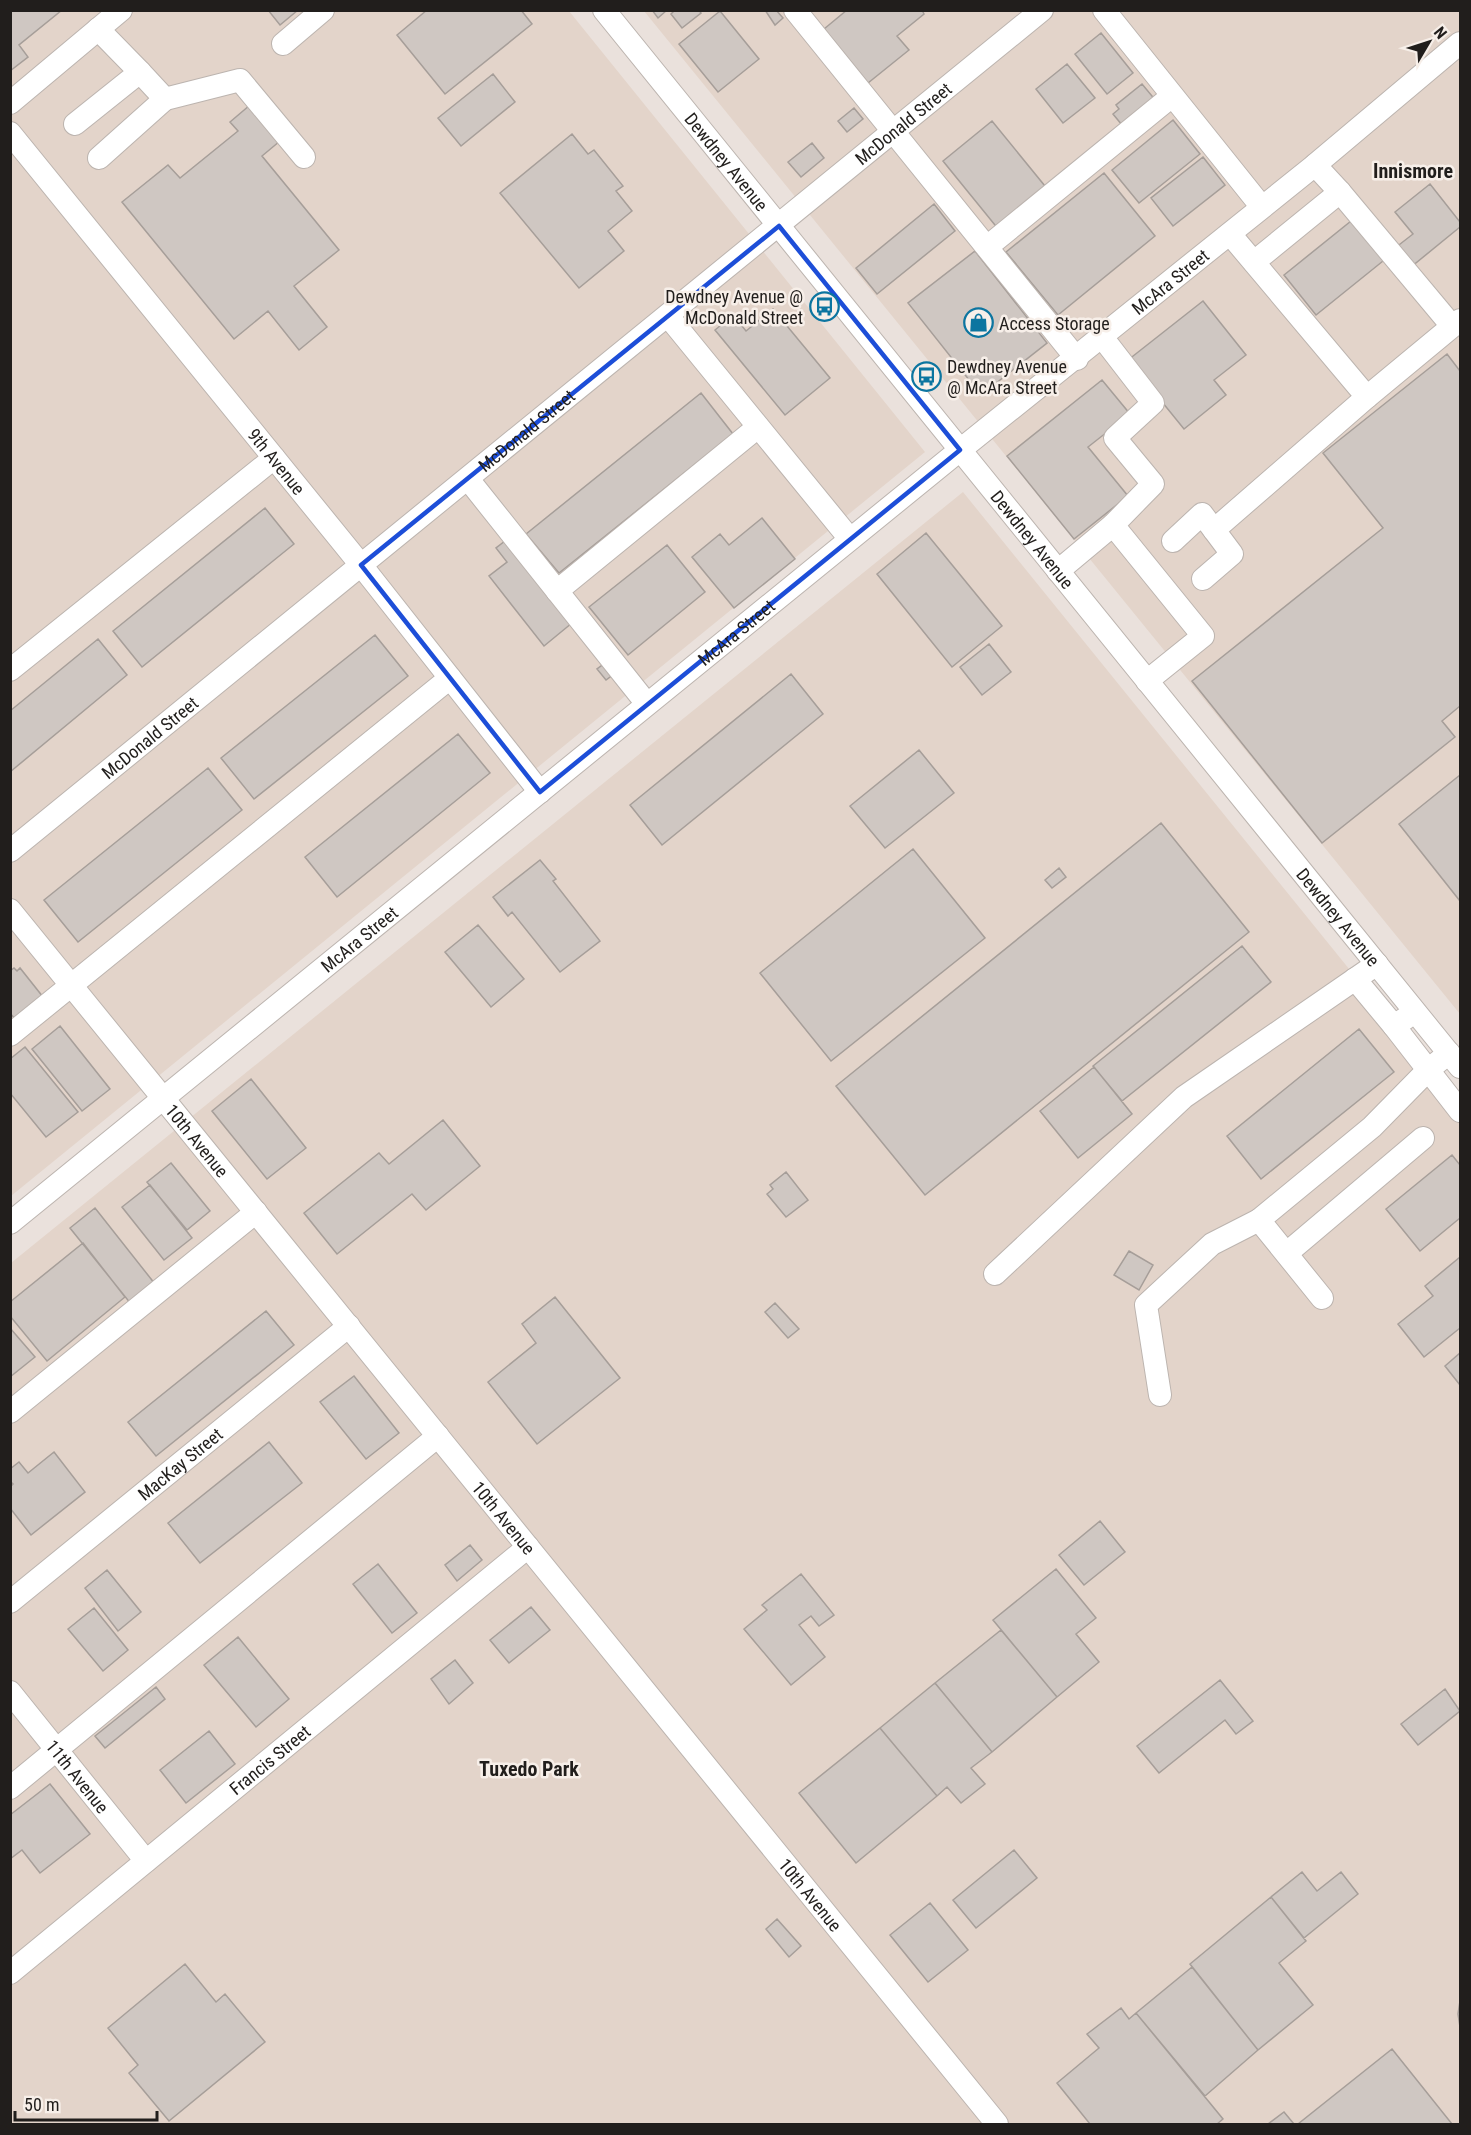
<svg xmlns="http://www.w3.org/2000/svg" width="1471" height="2135" font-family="'Roboto Condensed',sans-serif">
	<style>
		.built { fill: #e3d4ca }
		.building { fill: #cfc7c2; stroke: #a69e99; stroke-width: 1.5 }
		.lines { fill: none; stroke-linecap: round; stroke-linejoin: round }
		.minor-casing { stroke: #bcb4af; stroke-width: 24 }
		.minor { stroke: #fff; stroke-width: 22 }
		.marked { fill: none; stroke: #1d4ed8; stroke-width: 4.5; stroke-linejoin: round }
		.labels { text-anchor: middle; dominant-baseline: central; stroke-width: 5; stroke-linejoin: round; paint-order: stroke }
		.street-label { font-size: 18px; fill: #211e1c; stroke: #f7efe9 }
		.poi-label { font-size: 18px; fill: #211e1c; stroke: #f7efe9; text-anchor: start }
		.neighbourhood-label { font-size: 20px; font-weight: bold; fill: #211e1c; stroke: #f7efe9 }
	</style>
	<rect width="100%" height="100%" fill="#eae1dc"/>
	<path class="built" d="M11,11H569L925,452L11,1196Z
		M644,11H1460V1014Z
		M963,492L1460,1106V2124H11V1263Z"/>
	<path class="building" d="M10,10H62L19,45L28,57L10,71Z
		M268,10H298L280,25Z
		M427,10H521L532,24L445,94L397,35Z
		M652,10H667L658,18Z
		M675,10H699L701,13L682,28L671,14Z
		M765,10H776L783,18L775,25Z
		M847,10H922L924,14L897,36L909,50L868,83L824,29Z
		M720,11L759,59L718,92L679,44Z
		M1101,33L1133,73L1107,94L1075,54Z
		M1067,64L1095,98L1063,123L1036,89Z
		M493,74L515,102L461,146L438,118Z
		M1142,84L1157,102L1122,125L1113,114L1119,109L1116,105Z
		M250,105L280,141L262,156L339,250L294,286L327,327L299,350L268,311L234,339L122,202L168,165L180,178L238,131L230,122Z
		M854,108L863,119L847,132L838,121Z
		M1173,120L1200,154L1139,203L1112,170Z
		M992,121L1049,191L999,230L943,161Z
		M572,134L588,154L594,150L623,186L616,191L632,211L608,231L624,251L579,288L500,193Z
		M812,143L824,158L801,177L788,162Z
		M1203,157L1225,185L1173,226L1151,198Z
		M1104,173L1155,236L1058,315L1006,252Z
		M1430,184L1460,222V227L1411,267L1395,248L1413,234L1395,212Z
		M934,204L955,231L877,294L856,268Z
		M1356,217L1388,257L1316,315L1284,275Z
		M975,251L1047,343L981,395L908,303Z
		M1203,301L1246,355L1214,380L1226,395L1184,429L1128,360Z
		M773,309L830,378L785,415L715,330L733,315L746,331Z
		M1447,354L1460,371V706L1442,721L1455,737L1322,843L1192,681L1383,528L1323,453Z
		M1102,380L1130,414L1088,447L1128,496L1074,539L1007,456Z
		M701,393L733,434L559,573L526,534Z
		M265,508L294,544L142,667L113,631Z
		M762,518L795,559L734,608L692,557L720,534L729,545Z
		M926,533L1002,626L952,667L877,574Z
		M505,541L572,623L544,646L489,576L507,562L496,548Z
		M667,545L705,592L628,655L589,607Z
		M375,635L408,676L254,799L221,758Z
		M98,639L127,675L10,772V711Z
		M989,644L1011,672L982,695L960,667Z
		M605,663L614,674L606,680L597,669Z
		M791,674L823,714L662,845L630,805Z
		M458,734L490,773L337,897L305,857Z
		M919,750L954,793L885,848L850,806Z
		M208,768L242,810L78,942L44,900Z
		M1460,775V901L1399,824Z
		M1161,823L1249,932L925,1195L836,1086Z
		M913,849L985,938L831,1061L760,973Z
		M540,860L556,879L553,881L600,941L560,972L512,912L508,916L493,897Z
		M1059,868L1066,877L1052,888L1045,880Z
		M478,925L524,979L491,1007L445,952Z
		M1242,946L1271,982L1122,1101L1093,1066Z
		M14,968L17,971L20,968L43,997L15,1019L10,1013V971Z
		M60,1026L110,1089L82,1111L32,1049Z
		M1359,1029L1394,1072L1261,1179L1227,1136Z
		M25,1047L78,1112L46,1137L10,1093V1059Z
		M1094,1067L1132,1114L1078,1158L1040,1111Z
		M251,1079L306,1148L267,1179L212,1111Z
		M443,1120L480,1166L426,1210L412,1194L337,1254L304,1213L379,1153L389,1164Z
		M1452,1155L1460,1165V1218L1420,1251L1386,1209Z
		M171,1163L210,1211L187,1230L147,1182Z
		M786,1172L808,1200L786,1217L767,1194L773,1189L770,1185Z
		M150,1185L192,1238L164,1260L122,1207Z
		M95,1208L155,1284L131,1304L70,1228Z
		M83,1243L125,1297L47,1361L10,1316V1302Z
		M1129,1251L1153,1265L1139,1290L1114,1275Z
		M1460,1257V1328L1424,1357L1398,1324L1433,1296L1425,1286Z
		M555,1297L620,1378L537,1444L488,1382L536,1343L522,1324Z
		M775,1303L799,1329L788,1338L765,1312Z
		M266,1311L294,1345L156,1456L128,1422Z
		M10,1328L35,1357L10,1377Z
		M1460,1353V1385L1445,1366Z
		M354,1376L399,1433L366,1459L320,1402Z
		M269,1442L302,1483L200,1563L168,1523Z
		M54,1452L85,1492L31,1535L10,1508V1487L13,1484L10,1481V1469L19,1462L28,1473Z
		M1100,1521L1125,1552L1084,1585L1059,1555Z
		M470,1545L482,1560L457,1581L445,1565Z
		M378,1564L417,1613L392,1633L353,1584Z
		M1056,1569L1096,1618L1076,1634L1099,1662L1057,1697L993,1620Z
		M107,1570L141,1612L118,1631L85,1588Z
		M801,1574L834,1615L819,1626L811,1616L799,1625L825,1657L791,1685L744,1629L767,1610L762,1605Z
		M531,1607L550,1630L509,1663L490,1640Z
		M94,1608L128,1650L103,1671L68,1629Z
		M1001,1630L1057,1697L992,1752L935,1683Z
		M238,1637L289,1699L256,1727L204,1665Z
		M455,1660L473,1683L449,1704L431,1679Z
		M1220,1680L1253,1721L1236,1734L1225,1720L1159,1773L1137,1746Z
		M935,1683L992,1752L971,1768L985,1784L961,1803L947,1787L937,1796L880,1728Z
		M156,1687L165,1699L105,1748L95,1736Z
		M1445,1689L1460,1711L1418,1745L1401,1724Z
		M880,1728L937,1796L856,1863L799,1793Z
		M209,1731L235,1764L186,1803L160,1770Z
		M50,1784L90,1834L40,1873L22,1850L10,1859V1815Z
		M1014,1850L1037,1878L976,1928L953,1900Z
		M1302,1872L1317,1891L1341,1872L1358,1894L1304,1938L1271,1897Z
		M1271,1897L1306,1941L1279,1963L1313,2005L1258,2050L1190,1964Z
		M930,1903L968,1950L928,1982L890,1935Z
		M777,1919L801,1946L789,1957L766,1929Z
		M185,1964L216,2002L225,1994L265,2042L169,2121L129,2073L138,2065L108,2028Z
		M1192,1967L1258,2050L1205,2096L1136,2013Z
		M1460,2001V2027L1458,2014Z
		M1121,2008L1129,2019L1136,2013L1223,2119L1217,2124H1090L1057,2083L1099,2048L1087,2034Z
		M1392,2049L1452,2124H1298Z
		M1284,2112L1294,2124H1268Z"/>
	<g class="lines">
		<defs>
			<g id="minor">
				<path id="s1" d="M604,10L1460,1067"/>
				<path d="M795,10L1077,359"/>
				<path d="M1104,10L1261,206"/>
				<path d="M283,44L323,10"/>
				<path d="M165,99L240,80L304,157"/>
				<path d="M10,103L121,10"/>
				<path d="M75,124L140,72L98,29"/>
				<path id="s2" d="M10,133L361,565L540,792"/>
				<path d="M99,158L165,99L140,72"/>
				<path d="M1340,192L1452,326"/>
				<path d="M987,247L1172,96"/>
				<path d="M1254,262L1340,192L1315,165"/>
				<path d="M668,316L850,539"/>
				<path d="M1102,337L1153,403L1115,438L1153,484L1113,525"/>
				<path d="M1367,397L1460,320"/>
				<path d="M468,479L647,704"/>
				<path d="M1214,530L1367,397L1230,234"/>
				<path d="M1173,541L1202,514L1232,554L1203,579"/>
				<path d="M1058,571L1113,525L1203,636L1147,681"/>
				<path d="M557,591L758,427"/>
				<path d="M10,670L274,458"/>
				<path id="s3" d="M10,851L1042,10"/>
				<path id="s4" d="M10,910L997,2124"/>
				<path d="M1355,979L1394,1026L1406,1018"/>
				<path d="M1394,1026L1460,1111"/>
				<path d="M10,1035L450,678"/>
				<path id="s5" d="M10,1223L960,450L1315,165L1460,43"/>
				<path d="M1287,1253L1423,1138"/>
				<path d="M995,1274L1184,1097L1377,964"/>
				<path d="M1322,1298L1259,1220L1372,1127L1428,1070L1449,1053"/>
				<path d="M1160,1395L1146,1305L1212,1244L1259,1220"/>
				<path d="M10,1412L256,1212"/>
				<path id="s6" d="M10,1602L349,1326"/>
				<path id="s7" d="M10,1692L146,1861"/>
				<path d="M10,1788L438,1436"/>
				<path id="s8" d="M10,1973L528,1547"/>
			</g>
		</defs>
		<use href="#minor" class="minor-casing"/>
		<use href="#minor" class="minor"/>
	</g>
	<path class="marked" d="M779,226L960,450L540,792L361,565Z"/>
	<defs>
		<symbol id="bus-ring" viewBox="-11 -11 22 22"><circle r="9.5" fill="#f7efe9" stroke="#0c75a0" stroke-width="1.5"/><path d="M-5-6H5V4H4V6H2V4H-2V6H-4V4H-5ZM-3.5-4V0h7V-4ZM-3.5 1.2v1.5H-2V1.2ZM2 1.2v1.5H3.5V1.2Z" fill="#0c75a0"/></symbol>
		<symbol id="shop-ring" viewBox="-11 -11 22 22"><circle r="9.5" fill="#f7efe9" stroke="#0c75a0" stroke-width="1.5"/><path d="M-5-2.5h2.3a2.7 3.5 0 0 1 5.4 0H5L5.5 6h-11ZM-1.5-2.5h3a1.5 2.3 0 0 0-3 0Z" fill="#0c75a0"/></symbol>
	</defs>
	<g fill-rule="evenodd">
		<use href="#bus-ring" x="808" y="290" width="33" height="33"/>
		<use href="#shop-ring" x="962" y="306" width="33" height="33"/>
		<use href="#bus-ring" x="910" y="360" width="33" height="33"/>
	</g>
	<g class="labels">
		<g class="street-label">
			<text stroke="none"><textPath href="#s3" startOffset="1152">McDonald Street</textPath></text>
			<text stroke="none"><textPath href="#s1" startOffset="195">Dewdney Avenue</textPath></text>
			<text stroke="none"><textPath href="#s5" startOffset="1494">McAra Street</textPath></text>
			<text stroke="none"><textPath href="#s3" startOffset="666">McDonald Street</textPath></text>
			<text stroke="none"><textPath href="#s2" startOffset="423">9th Avenue</textPath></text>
			<text stroke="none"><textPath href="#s1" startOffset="681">Dewdney Avenue</textPath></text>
			<text stroke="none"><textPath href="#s5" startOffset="936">McAra Street</textPath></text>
			<text stroke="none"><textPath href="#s3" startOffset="180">McDonald Street</textPath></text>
			<text stroke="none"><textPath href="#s1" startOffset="1167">Dewdney Avenue</textPath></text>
			<text stroke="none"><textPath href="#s5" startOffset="450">McAra Street</textPath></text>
			<text stroke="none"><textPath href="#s4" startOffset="297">10th Avenue</textPath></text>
			<text stroke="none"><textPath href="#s6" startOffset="219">MacKay Street</textPath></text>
			<text stroke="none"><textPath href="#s4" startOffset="783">10th Avenue</textPath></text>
			<text stroke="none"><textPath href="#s8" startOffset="336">Francis Street</textPath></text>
			<text stroke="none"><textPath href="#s7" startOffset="108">11th Avenue</textPath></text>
			<text stroke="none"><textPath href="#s4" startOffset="1269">10th Avenue</textPath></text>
		</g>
		<g class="poi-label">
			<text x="803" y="296" text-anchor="end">Dewdney Avenue @<tspan x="803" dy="21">McDonald Street</tspan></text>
			<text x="999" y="323">Access Storage</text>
			<text x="947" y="366">Dewdney Avenue<tspan x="947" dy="21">@ McAra Street</tspan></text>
		</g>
		<g class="neighbourhood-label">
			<text x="1413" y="171">Innismore</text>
			<text x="529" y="1769">Tuxedo Park</text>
		</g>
	</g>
	<rect width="1471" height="2135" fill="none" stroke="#211e1c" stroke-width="24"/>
	<g transform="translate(1429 42) rotate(51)" stroke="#f7efe9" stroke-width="4.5" paint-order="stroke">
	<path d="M0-4.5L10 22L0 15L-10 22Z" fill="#211e1c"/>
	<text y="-9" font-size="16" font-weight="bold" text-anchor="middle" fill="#211e1c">N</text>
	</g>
	<path d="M15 2111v9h142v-9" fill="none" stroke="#211e1c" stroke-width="3"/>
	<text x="24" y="2111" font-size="18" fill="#211e1c" stroke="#f7efe9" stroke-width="4.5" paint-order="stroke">50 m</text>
</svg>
